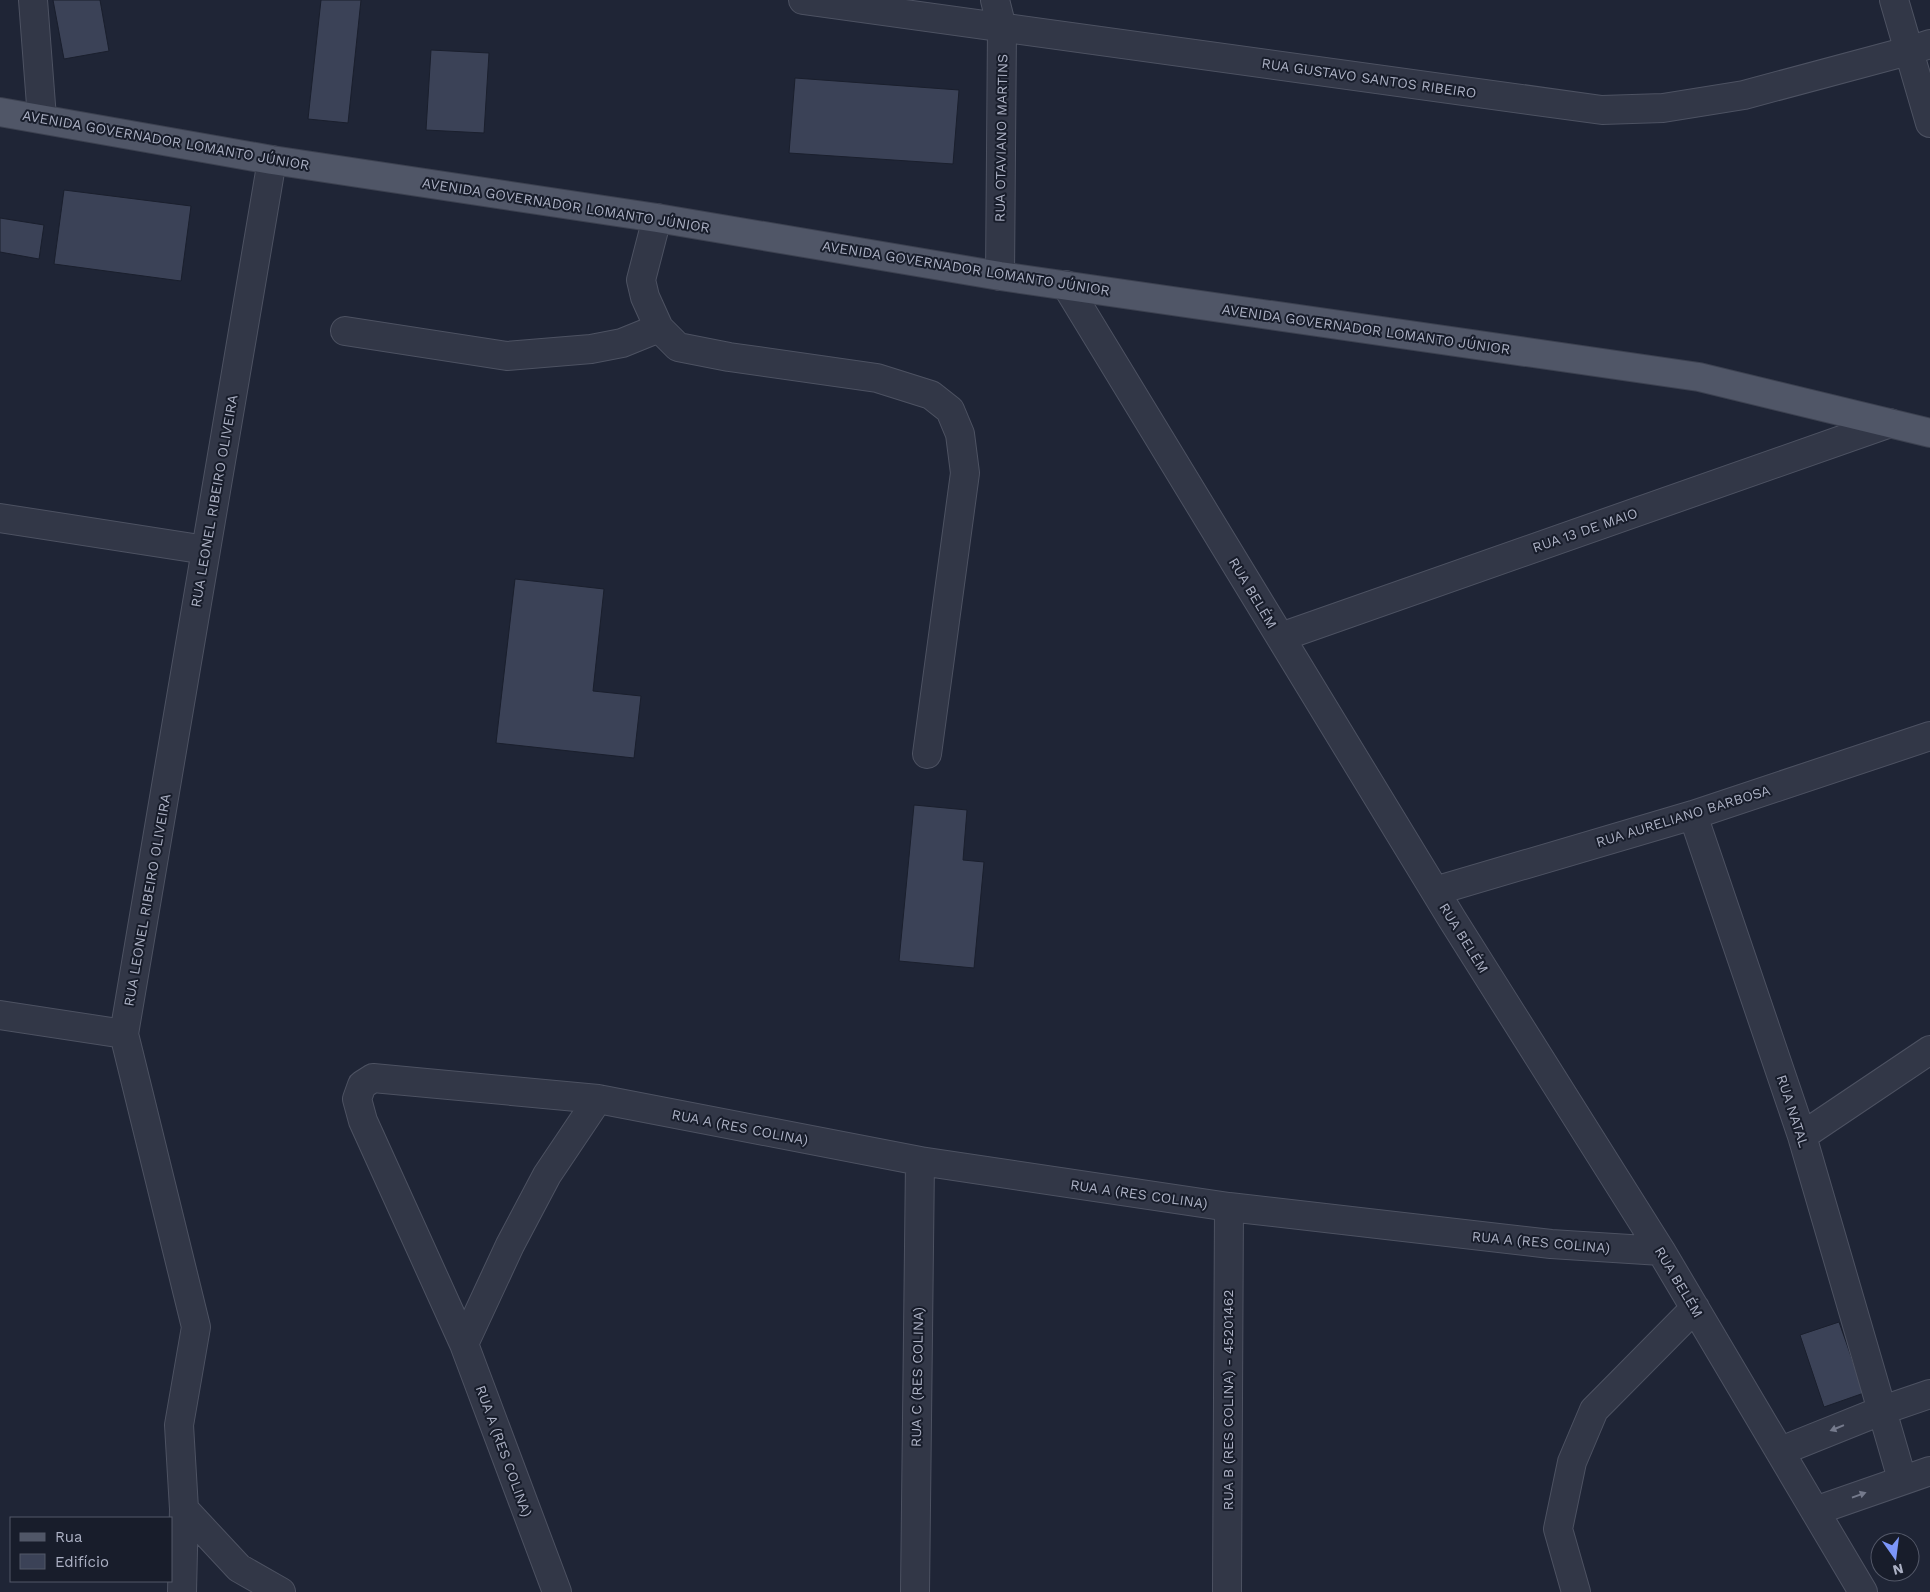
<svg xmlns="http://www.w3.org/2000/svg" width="1930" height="1592" font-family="'Work Sans',sans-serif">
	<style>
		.building { fill: #3b4257; stroke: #1a1f2d }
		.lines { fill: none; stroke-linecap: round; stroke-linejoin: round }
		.minor-casing { stroke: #4d5262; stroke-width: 30 }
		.major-casing { stroke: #3c4150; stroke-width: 30 }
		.minor { stroke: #323747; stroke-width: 28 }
		.major { stroke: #505667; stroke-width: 28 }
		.oneway { fill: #757a8c }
		.labels { text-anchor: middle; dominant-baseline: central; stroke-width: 4; stroke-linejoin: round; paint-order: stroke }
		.street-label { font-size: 14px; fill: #acb1c4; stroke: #181d2b }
	</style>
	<rect width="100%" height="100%" fill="#1f2536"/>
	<path class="building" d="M53,0H100L109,51L64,59Z
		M321,0H361L348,123L308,119Z
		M431,50L489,53L484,133L426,130Z
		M795,78L959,90L953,164L789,153Z
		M64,190L191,206L181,281L54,264Z
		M0,218L44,225L39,259L0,252Z
		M515,579L604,589L593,691L641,696L634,758L496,743Z
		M914,805L967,810L963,860L984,862L974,968L899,961Z
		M1839,1322L1864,1393L1824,1407L1800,1335Z"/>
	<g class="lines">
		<defs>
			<path id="minor" d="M33,0L42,118
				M803,0L1602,110L1663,108L1744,95L1908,51L1930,44
				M995,0L1002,28L1000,276
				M1894,0L1930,123
				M272,160L124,1034L196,1327L179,1425L184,1509L239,1568L281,1592
				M657,218L641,280L645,297L659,328L678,347L729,357L877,378L931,395L950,410L960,434L965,473L927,754
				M1066,285L1452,919L1661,1251L1863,1592
				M345,331L507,356L591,349L622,343L659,328
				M0,518L206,550
				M1281,637L1890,423
				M1693,815L1802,1136L1902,1479
				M1435,891L1693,815L1930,736
				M0,1015L124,1034
				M1802,1136L1930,1050
				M464,1344L510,1245L547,1175L598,1099
				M1781,1451L1883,1410L1930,1394
				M1815,1511L1930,1471
				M182,1592L184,1509
				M557,1592L464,1344L363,1121L357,1099L362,1085L373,1078L598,1099L920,1161L1229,1207L1551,1244L1661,1251
				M915,1592L920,1161
				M1227,1592L1229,1207
				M1576,1592L1558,1529L1572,1462L1594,1410L1695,1308"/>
			<path id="major" d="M0,112L272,160L657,218L1000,276L1699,377L1930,433"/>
		</defs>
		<use href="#minor" class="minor-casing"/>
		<use href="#major" class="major-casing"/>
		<use href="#minor" class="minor"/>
		<use href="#major" class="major"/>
	</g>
	<defs><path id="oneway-solid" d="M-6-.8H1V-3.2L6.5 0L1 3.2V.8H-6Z" transform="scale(1.25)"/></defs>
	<g class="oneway">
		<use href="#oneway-solid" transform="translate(1837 1428) rotate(158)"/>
		<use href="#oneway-solid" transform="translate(1859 1495) rotate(-20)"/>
	</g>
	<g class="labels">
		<g class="street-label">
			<text transform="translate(1369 78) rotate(8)">RUA GUSTAVO SANTOS RIBEIRO</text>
			<text transform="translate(1001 138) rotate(-89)">RUA OTAVIANO MARTINS</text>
			<text transform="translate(166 140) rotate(10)">AVENIDA GOVERNADOR LOMANTO JÚNIOR</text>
			<text transform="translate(566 205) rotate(9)">AVENIDA GOVERNADOR LOMANTO JÚNIOR</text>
			<text transform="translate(966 268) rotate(9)">AVENIDA GOVERNADOR LOMANTO JÚNIOR</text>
			<text transform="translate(1366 329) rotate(8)">AVENIDA GOVERNADOR LOMANTO JÚNIOR</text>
			<text transform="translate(214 501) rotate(-80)">RUA LEONEL RIBEIRO OLIVEIRA</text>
			<text transform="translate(1585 530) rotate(-19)">RUA 13 DE MAIO</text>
			<text transform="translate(1253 593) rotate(59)">RUA BELÉM</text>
			<text transform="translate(1683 816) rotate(-17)">RUA AURELIANO BARBOSA</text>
			<text transform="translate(147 900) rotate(-80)">RUA LEONEL RIBEIRO OLIVEIRA</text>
			<text transform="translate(1464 938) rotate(58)">RUA BELÉM</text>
			<text transform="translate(1793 1111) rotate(72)">RUA NATAL</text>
			<text transform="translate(740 1127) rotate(11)">RUA A (RES COLINA)</text>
			<text transform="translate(1139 1194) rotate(8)">RUA A (RES COLINA)</text>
			<text transform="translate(1541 1242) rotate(5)">RUA A (RES COLINA)</text>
			<text transform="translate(1679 1282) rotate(59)">RUA BELÉM</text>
			<text transform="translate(917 1377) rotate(-89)">RUA C (RES COLINA)</text>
			<text transform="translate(1228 1400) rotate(-90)">RUA B (RES COLINA) - 45201462</text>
			<text transform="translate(504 1451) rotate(70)">RUA A (RES COLINA)</text>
		</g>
	</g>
	<rect x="10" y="1517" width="162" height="65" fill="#181d2b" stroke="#535868"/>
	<rect x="20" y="1533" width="25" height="8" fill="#505667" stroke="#535868"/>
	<text x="55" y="1542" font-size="15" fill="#acb1c4">Rua</text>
	<rect x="20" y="1554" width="25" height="15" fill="#3b4257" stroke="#535868"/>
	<text x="55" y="1567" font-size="15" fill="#acb1c4">Edifício</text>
	<g transform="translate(1895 1557) rotate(166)"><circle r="24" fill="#181d2b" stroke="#535868"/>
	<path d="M0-4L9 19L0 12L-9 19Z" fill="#7c96f9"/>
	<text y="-8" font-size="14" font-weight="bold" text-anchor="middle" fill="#acb1c4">N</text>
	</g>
</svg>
